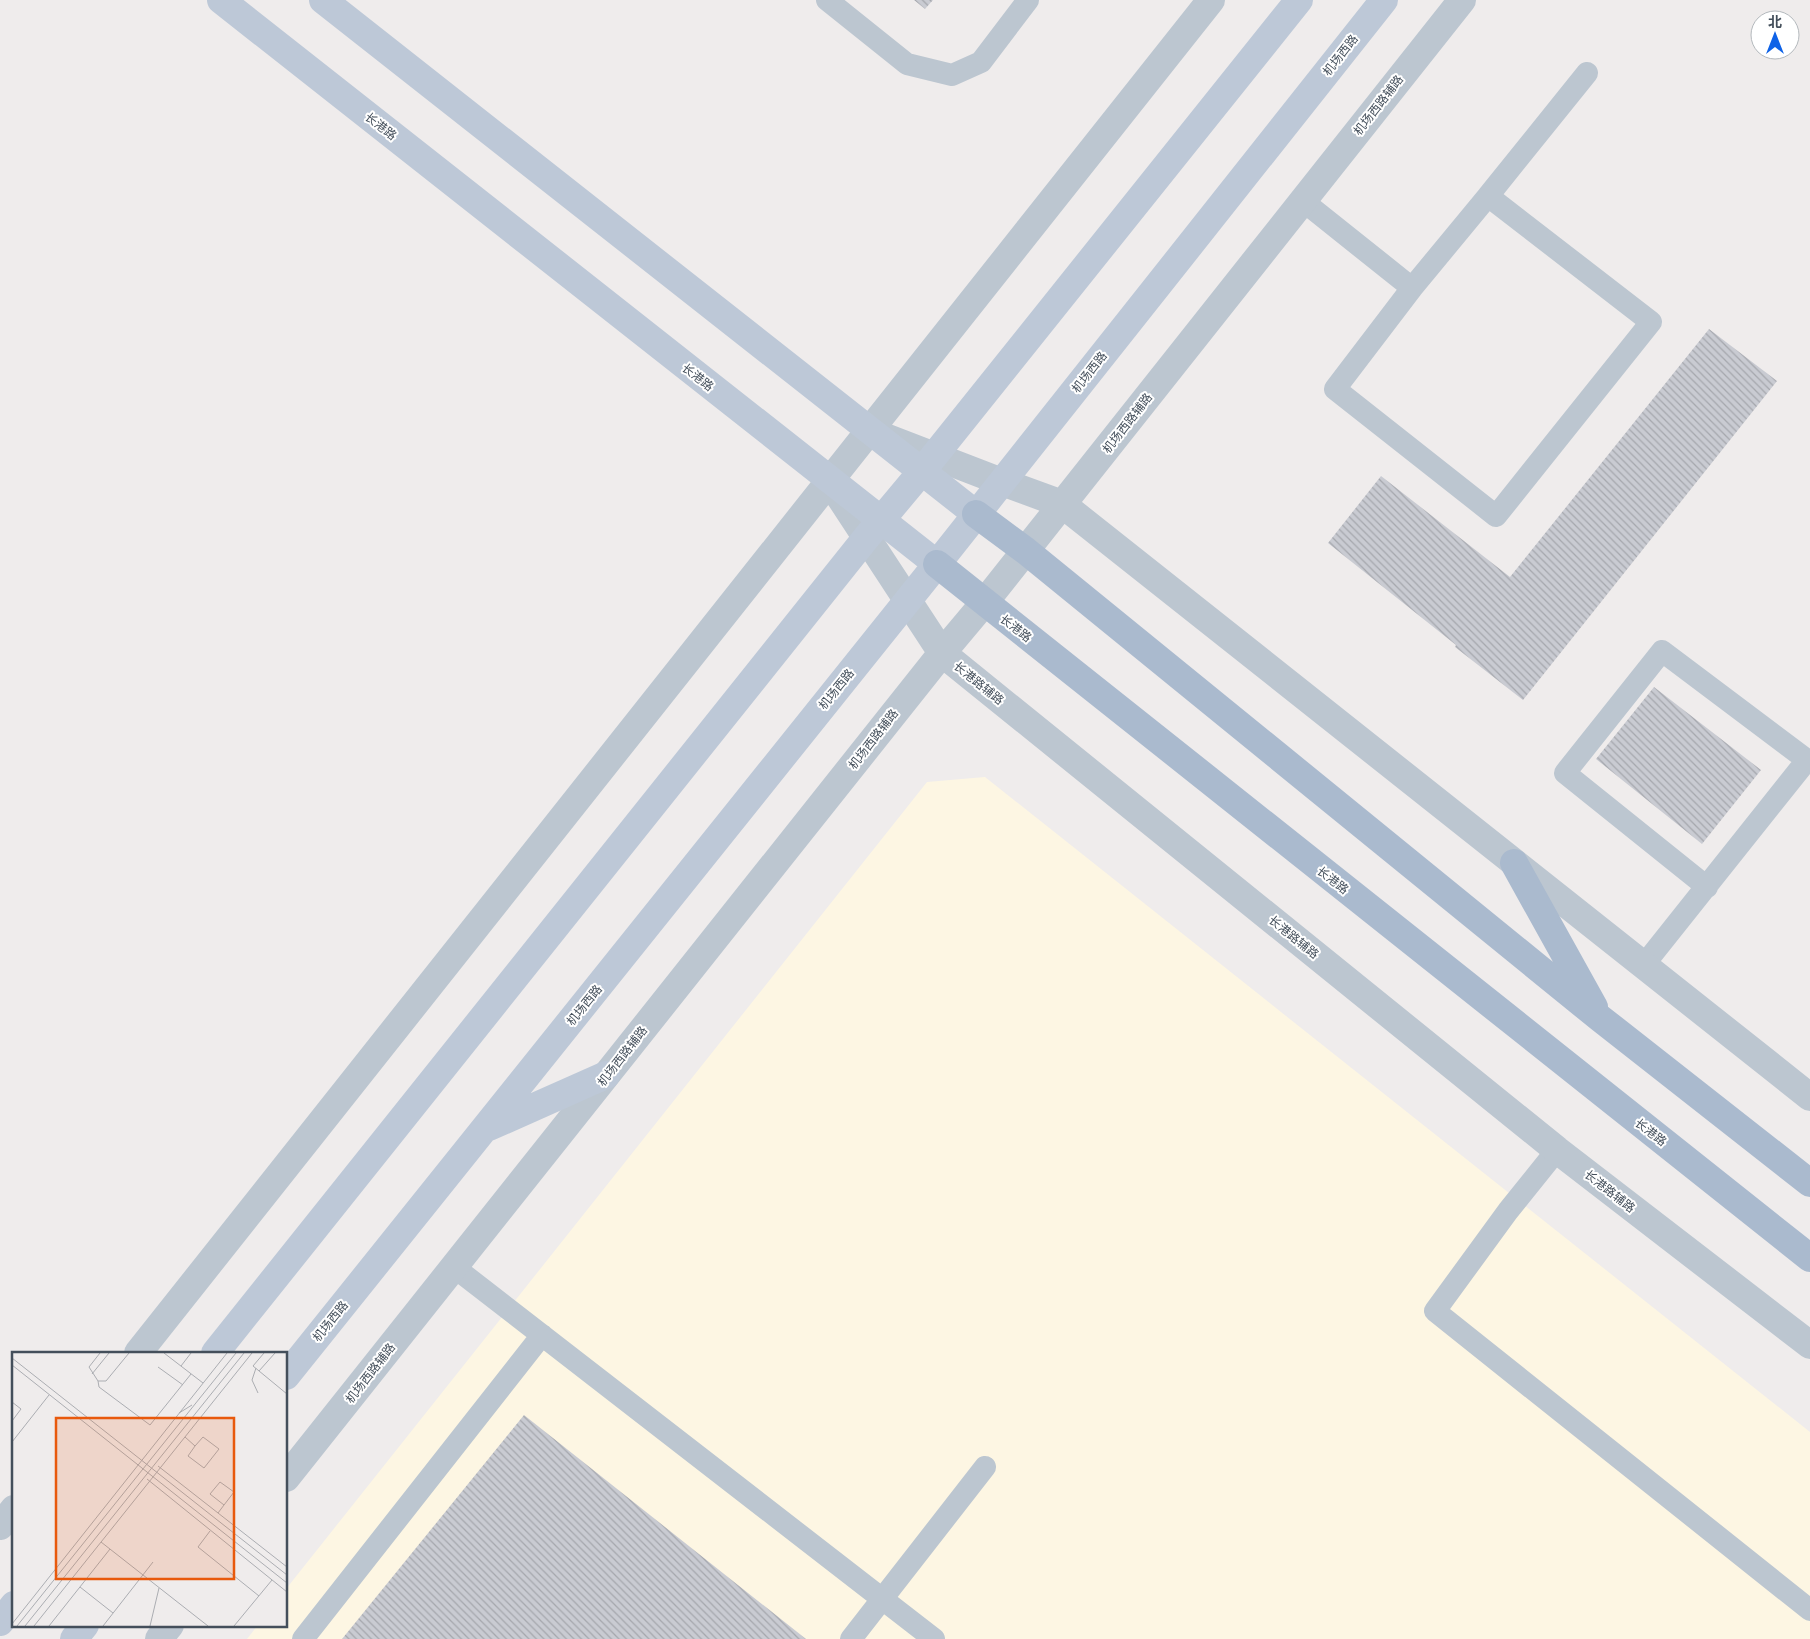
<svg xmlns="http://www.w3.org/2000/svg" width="1810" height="1639" font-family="'Open Sans','Noto Sans SC',sans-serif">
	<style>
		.commercial { fill: #fdf6e3 }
		.building { fill: url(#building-back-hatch) }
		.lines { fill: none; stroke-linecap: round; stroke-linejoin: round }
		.lane { stroke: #bcc6d0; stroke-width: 22 }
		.street { stroke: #bcc6d0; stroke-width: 28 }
		.secondary { stroke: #bdc8d7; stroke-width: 28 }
		.primary { stroke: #aabace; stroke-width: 28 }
		.labels { text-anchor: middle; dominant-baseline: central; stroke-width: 4; stroke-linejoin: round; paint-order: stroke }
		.street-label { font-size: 12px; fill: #444f5b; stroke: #fff }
		.inset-road { fill: none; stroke: #abadb2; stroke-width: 1 }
		.view { fill: #e8590c; fill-opacity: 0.15; stroke: #e8590c; stroke-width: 2.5 }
		.inset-edge { fill: none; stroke: #444f5b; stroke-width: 2.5 }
	</style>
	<defs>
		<pattern id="building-back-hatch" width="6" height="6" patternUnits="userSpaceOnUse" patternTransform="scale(1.25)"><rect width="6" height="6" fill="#c9cbd2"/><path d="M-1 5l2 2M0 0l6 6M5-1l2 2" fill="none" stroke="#a5a7ad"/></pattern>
	</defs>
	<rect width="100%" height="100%" fill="#efecec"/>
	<path class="commercial" d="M985,777L1810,1432V1639H247L258,1625H286V1589L927,782Z"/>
	<path class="building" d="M914,0H933L925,9Z
		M1709,329L1777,381L1523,700L1455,647L1456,645L1328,543L1381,476L1510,577Z
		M1654,687L1761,770L1702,844L1596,759Z
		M524,1415L806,1639H342Z"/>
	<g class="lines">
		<path class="lane" d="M827,0L907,64L952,75L981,62L1028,0
			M1488,196L1587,73
			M1303,201L1412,288L1335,389L1496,516L1651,322L1488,196L1412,288
			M1643,966L1807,760L1662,651L1565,773L1707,887
			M1557,1150L1508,1211L1435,1311L1810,1610
			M454,1267L934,1639
			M303,1639L542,1335
			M851,1639L985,1467"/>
		<path class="street" d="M880,435L1002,482L1062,504L1810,1097
			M830,482L942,653L1557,1150L1810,1345
			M138,1353L1211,0
			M286,1478L942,653L984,603L1462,0
			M0,1526L14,1509
			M159,1639L170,1625"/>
		<path class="secondary" d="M221,0L937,564
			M323,0L976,514
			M489,1127L606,1075
			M215,1353L866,538L922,471L1299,0
			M286,1376L937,564L1384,0
			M0,1622L14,1605
			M74,1639L85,1625"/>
		<path class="primary" d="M976,514L1026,551L1601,1019L1810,1183
			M937,564L1810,1258
			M1514,863L1594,1007"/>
	</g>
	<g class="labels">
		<g class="street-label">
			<text transform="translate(1340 55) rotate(-52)">机场西路</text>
			<text transform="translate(1378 105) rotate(-52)">机场西路辅路</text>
			<text transform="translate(381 126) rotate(38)">长港路</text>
			<text transform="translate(1089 372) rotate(-52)">机场西路</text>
			<text transform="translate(698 377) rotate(38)">长港路</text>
			<text transform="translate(1127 423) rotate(-52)">机场西路辅路</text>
			<text transform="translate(1016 628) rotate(38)">长港路</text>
			<text transform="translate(979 683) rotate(39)">长港路辅路</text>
			<text transform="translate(836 689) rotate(-51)">机场西路</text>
			<text transform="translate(873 739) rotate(-52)">机场西路辅路</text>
			<text transform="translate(1333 880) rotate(38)">长港路</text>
			<text transform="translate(1294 937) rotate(39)">长港路辅路</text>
			<text transform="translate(584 1005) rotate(-51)">机场西路</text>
			<text transform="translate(622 1056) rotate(-52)">机场西路辅路</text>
			<text transform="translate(1651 1132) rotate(38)">长港路</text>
			<text transform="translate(1610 1191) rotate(38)">长港路辅路</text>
			<text transform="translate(330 1321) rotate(-51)">机场西路</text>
			<text transform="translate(370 1373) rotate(-52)">机场西路辅路</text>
		</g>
	</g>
	<g transform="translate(12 1352)">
		<rect width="275" height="275" fill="#efecec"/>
		<path class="inset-road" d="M88,1L77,15L86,29H94L117,1M152,1L191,31M252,1L241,14L275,42M0,6L275,223M0,13L275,231M169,14L179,1M146,15L171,33M244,16L240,28L246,41M247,19L263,1M80,22L97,1M86,29L87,35L138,73L179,22M0,50L9,57L0,69M167,61L180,53M173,85L183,94L176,104L192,116L207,97L191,85L183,94M0,90L37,43M146,114L275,215M135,127L275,240M206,161L212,153L222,140L208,130L198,142L212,153M198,179L186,195L247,244M89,190L196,274M68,235L101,261M0,272L215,1M5,274L224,1M13,274L232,1M22,274L240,1M37,274L98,197M91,274L141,210M138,274L147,236M222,274L260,228"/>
		<path class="view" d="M44,66H222V227H44Z"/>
		<rect width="275" height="275" class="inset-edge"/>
	</g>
	<g transform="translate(1775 35)"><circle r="24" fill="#ffffff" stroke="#b4b9bd"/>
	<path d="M0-4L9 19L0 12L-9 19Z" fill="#0e62e7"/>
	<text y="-8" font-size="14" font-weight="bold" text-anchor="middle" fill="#444f5b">北</text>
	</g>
</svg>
